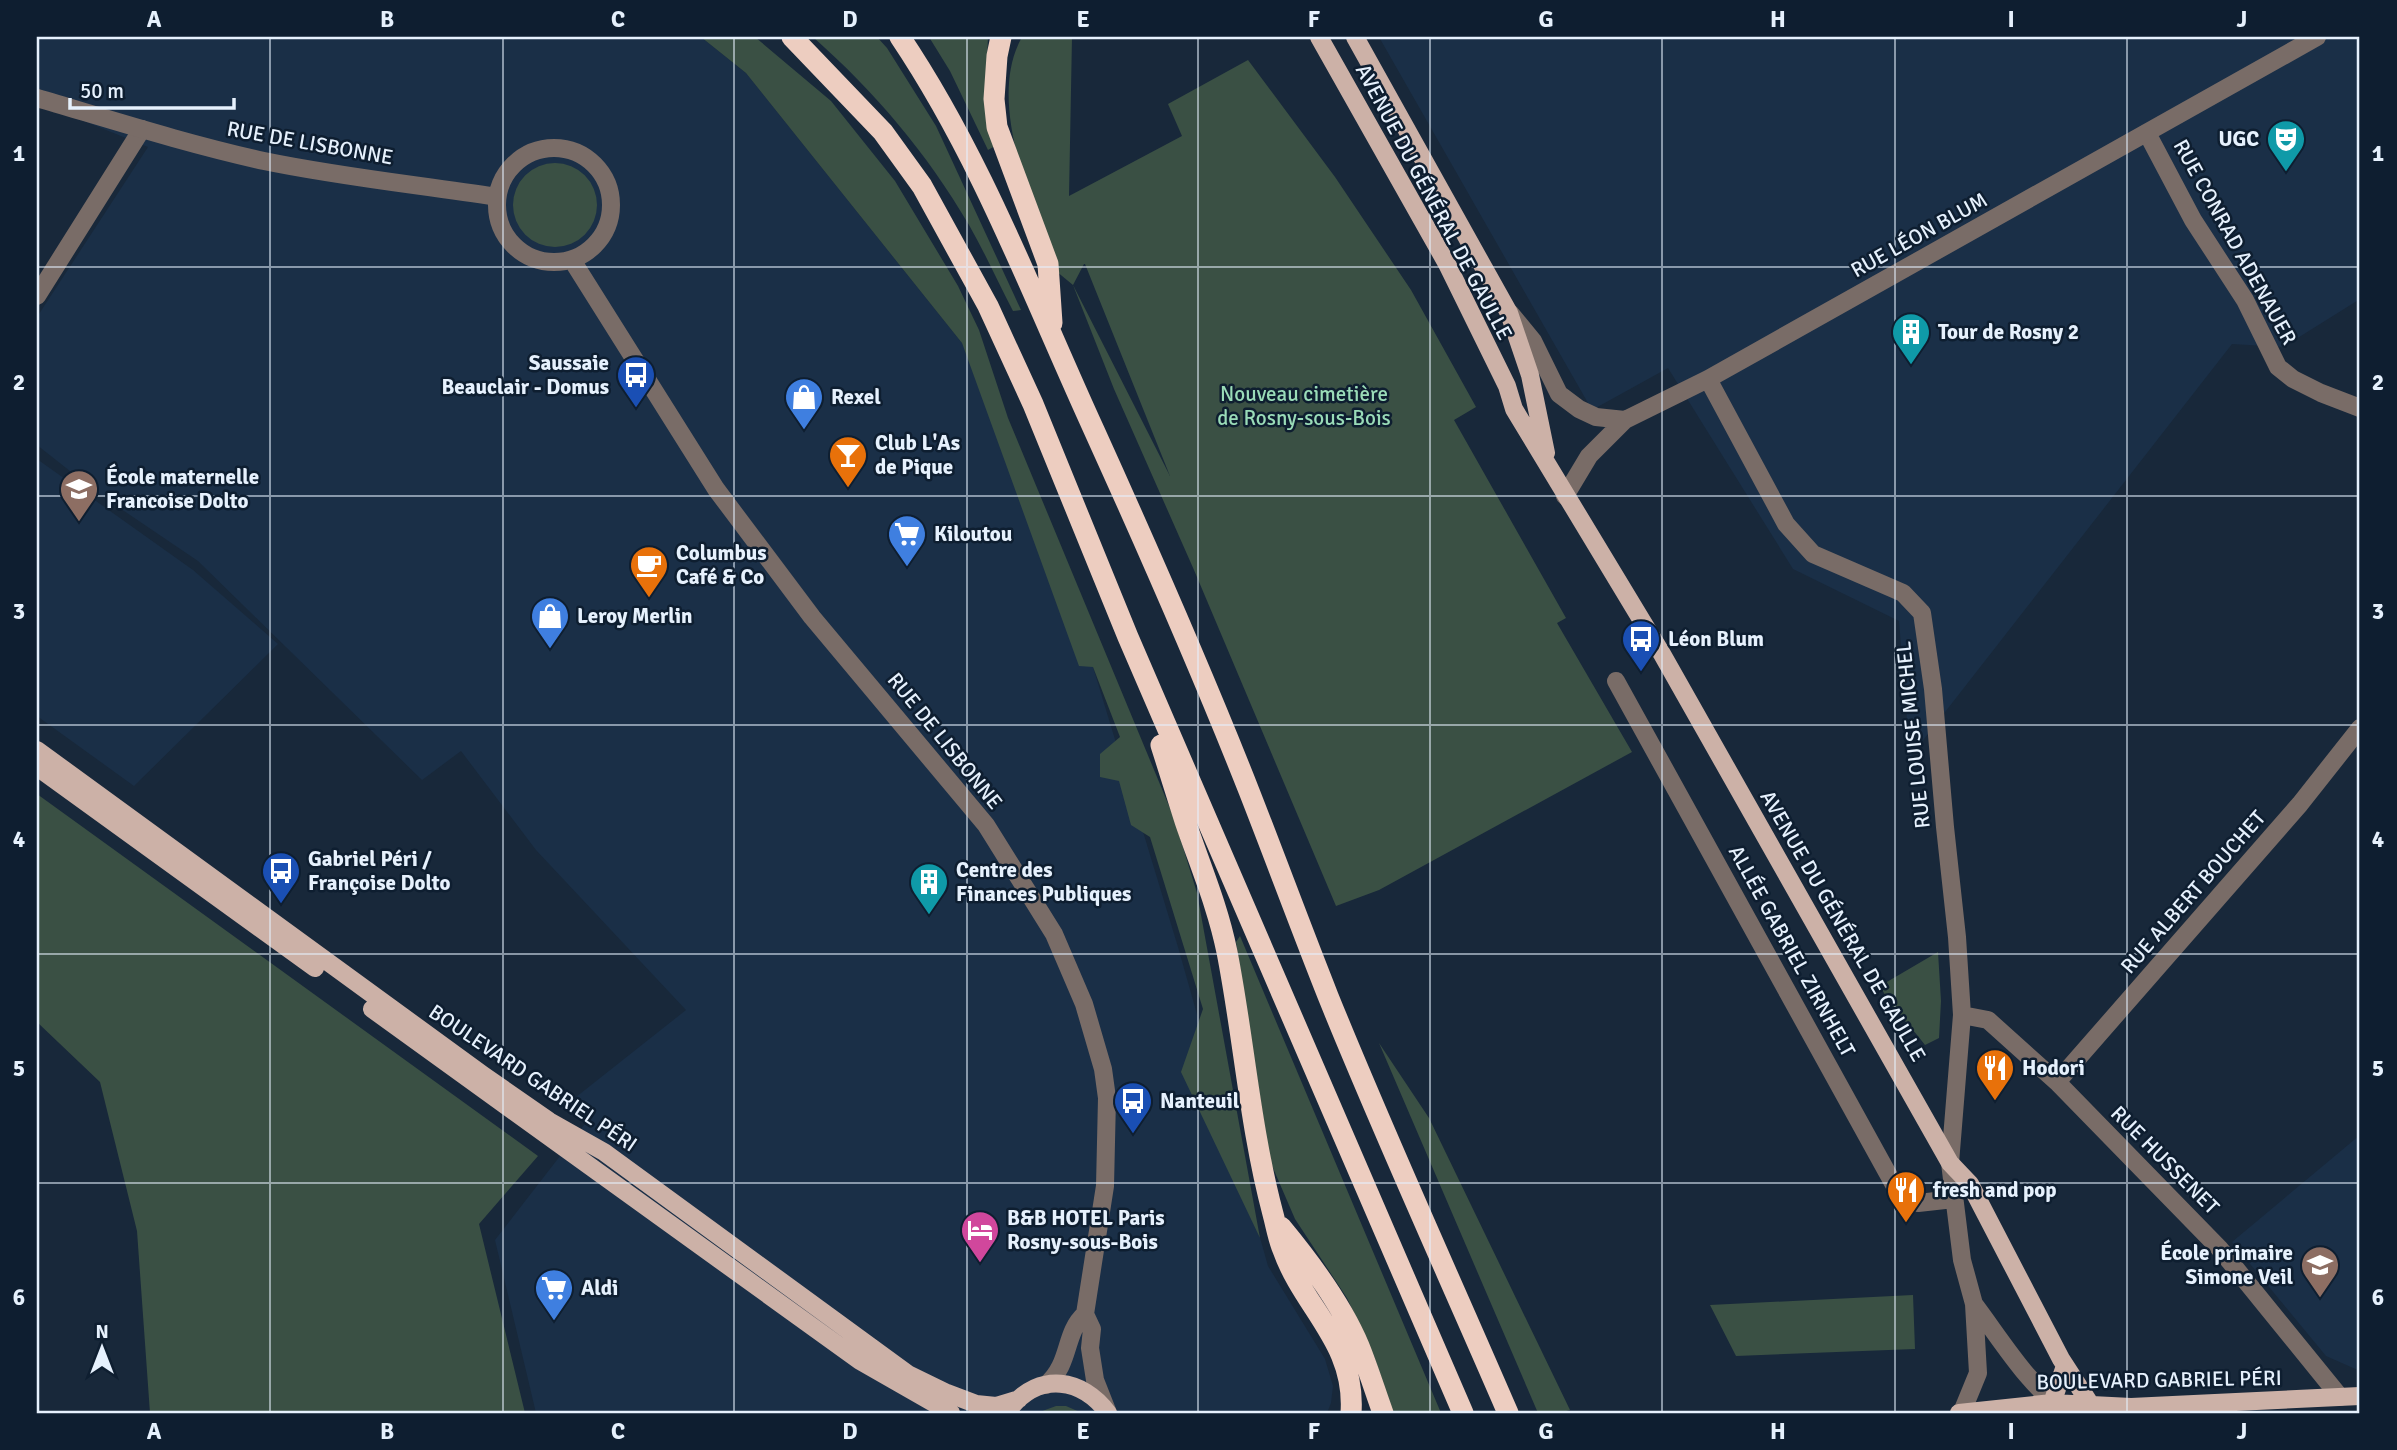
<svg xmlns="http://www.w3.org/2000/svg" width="2397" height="1450" font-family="Signika,sans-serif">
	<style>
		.built { fill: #1a2f47 }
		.green { fill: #3a5044; fill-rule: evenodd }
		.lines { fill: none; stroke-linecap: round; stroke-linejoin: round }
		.minor { stroke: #796c67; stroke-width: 18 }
		.tertiary { stroke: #796c67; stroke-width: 18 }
		.primary { stroke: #ccb1a7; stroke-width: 18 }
		.motorway { stroke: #edcdc0; stroke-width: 21 }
		.grid { fill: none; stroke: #e6f1fd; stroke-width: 2; stroke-opacity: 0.55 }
		.labels { text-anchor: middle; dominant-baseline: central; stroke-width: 5; stroke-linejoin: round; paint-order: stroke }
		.poi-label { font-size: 21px; font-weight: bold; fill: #e6f1fd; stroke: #0e1e30; text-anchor: start }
		.street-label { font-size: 21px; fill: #e6f1fd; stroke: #0e1e30 }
		.park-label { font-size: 21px; fill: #9adcb8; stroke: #0e1e30 }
		.neatline { fill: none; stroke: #e6f1fd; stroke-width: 2.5 }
		.grid-label { font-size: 23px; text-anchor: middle; font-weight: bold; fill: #e6f1fd }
	</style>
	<rect width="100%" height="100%" fill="#18283a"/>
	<path class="built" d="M37,37H701L746,73L962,343L1093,667L1178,947L1268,1266L1325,1359L1333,1386L1331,1403L1327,1413H536L495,1240L591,1116L571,1101L686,1010L536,850L461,751L422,780L198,561L99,494L37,445V317L148,147L37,102Z
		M1379,37H2360V299L2283,347L2232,344L1910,757L1899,621L1793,569L1668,368L1592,410Z
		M37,459L193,570L278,644L134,786L37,716Z
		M2360,1135V1371L2326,1356L2232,1242Z"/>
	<path class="green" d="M701,37H755L831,101L895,181L958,286L979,330L1008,418L1174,818L1197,893L1260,1238L1181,1072L1203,1009L1150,837L1131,825L1119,781L1100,777V754L1120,737L1093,667L1079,666L962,343L746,73Z
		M813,37H877L887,48L936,126L1021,310L1013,311C998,282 985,253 969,225C927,153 875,92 813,37Z
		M929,37H988L985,105L995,146L988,150L950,71Z
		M1022,37H1072L1069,196L1182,136L1168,104L1248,60L1335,177L1411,290L1476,407L1454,420L1566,618L1557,623L1632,752L1379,890L1336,906L1194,570L1114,389L1073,285L1056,271C1034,204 985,103 1022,37ZM1084,264H1085L1170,476L1073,285Z
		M513 205a42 42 0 1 1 84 0a42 42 0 1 1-84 0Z
		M37,794L538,1156L479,1224L525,1413H150L137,1231L100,1082L37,1022Z
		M1240,936L1441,1413H1393L1374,1356L1347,1298L1295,1219L1270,1161L1236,942Z
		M1938,952L1941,1001L1939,1038L1925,1045C1910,1025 1891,1008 1880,986Z
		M1379,1043L1429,1118L1570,1410L1559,1413H1538Z
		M1913,1295L1915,1349L1736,1356L1710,1305Z
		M1056,1406H1066L1082,1413H1037Z"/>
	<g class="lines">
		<path class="minor" d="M2147,133L2193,220L2245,300L2278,367L2293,379L2321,393L2360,408
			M37,296L142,129
			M1510,313L1533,341L1559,394L1579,409L1596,417L1625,420
			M1708,379L1786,524L1813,554L1903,593L1922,613L1933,689L1945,827L1957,937L1962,1015L1950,1163L1962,1260L1974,1304L1978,1373L1962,1412
			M1565,496L1589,456L1625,420L1708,379L2317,37
			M1616,681L1898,1192L1918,1203L1954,1199
			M1962,1015L1988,1020L2057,1082L2219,1248L2340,1397
			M2057,1082L2300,804L2360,728
			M1974,1304C2002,1341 2029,1387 2068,1413"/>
		<path class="tertiary" d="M37,98C112,120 187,144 264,161C341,177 420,185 497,197
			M497 205a57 57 0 1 1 114 0a57 57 0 1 1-114 0Z
			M572,260L716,489L812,617L986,825L1054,934L1084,1004L1103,1069L1107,1098L1105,1186L1085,1314L1092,1329L1090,1348L1095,1380L1108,1413
			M1046,1385C1072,1362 1063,1334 1085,1314"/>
		<path class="primary" d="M1319,37L1447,264L1507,386L1514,409L1662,654L1950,1163L1970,1184L2061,1359L2096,1413
			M1355,37L1509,313L1530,375L1546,453
			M37,750L483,1075L549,1121L604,1152L908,1374L947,1393L976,1404L996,1406L1019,1399
			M37,767L315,968
			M372,1009L860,1361L951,1413
			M1011,1407C1040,1372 1082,1378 1108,1413
			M2045,1407L2052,1403L2065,1366
			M1959,1413L2052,1403L2131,1407L2360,1396"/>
		<path class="motorway" d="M792,37L883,132L922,186L988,306L1033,404L1128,637L1463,1413
			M900,37C982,159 1033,297 1094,430C1148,549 1201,669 1249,791C1276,860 1301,928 1328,996C1385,1137 1448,1274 1508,1413
			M1001,37L997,56L994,99L997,127L1048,264L1052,323
			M1161,745C1169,770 1177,796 1185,821C1200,865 1218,907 1227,952C1244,1039 1250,1128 1273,1214C1276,1225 1278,1238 1283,1250C1304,1309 1356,1343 1351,1413
			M1281,1227C1310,1262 1341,1303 1359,1346C1368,1368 1375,1391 1383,1413"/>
	</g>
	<path class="grid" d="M270,37V1413M503,37V1413M734,37V1413M967,37V1413M1198,37V1413M1430,37V1413M1662,37V1413M1895,37V1413M2127,37V1413M37,267H2360M37,496H2360M37,725H2360M37,954H2360M37,1183H2360"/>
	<defs>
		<symbol id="theatre-pin" viewBox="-11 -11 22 30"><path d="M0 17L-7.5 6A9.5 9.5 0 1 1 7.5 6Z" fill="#0f9aa8" stroke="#0e1e30"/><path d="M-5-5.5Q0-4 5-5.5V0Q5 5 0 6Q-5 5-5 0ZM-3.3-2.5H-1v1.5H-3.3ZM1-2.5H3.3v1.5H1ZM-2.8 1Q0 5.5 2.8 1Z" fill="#fff"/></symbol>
		<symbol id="building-pin" viewBox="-11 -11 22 30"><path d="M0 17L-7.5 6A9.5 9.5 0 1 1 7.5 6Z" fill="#0f9aa8" stroke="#0e1e30"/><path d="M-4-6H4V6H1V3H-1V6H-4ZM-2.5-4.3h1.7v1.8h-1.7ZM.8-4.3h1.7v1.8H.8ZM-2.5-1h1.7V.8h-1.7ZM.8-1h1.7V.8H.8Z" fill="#fff"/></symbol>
		<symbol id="bus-pin" viewBox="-11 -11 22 30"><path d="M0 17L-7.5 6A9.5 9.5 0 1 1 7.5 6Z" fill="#1a4fb4" stroke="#0e1e30"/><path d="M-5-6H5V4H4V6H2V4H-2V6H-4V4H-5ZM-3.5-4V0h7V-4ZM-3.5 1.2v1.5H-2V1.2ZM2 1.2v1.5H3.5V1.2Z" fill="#fff"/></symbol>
		<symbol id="shop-pin" viewBox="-11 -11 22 30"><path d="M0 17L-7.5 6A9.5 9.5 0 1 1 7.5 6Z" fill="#3f7fe0" stroke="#0e1e30"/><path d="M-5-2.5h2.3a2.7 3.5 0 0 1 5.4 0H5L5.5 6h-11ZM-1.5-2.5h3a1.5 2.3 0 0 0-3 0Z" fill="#fff"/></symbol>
		<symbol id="bar-pin" viewBox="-11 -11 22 30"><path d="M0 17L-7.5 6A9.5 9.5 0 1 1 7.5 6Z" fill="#e8710a" stroke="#0e1e30"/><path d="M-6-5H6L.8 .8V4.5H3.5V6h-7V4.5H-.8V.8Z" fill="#fff"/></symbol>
		<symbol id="school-pin" viewBox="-11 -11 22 30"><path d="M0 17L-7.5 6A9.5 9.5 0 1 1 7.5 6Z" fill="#8d6e63" stroke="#0e1e30"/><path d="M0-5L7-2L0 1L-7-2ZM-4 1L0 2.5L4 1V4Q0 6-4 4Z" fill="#fff"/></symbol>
		<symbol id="supermarket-pin" viewBox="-11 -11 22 30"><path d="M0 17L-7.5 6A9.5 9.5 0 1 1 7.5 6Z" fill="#3f7fe0" stroke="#0e1e30"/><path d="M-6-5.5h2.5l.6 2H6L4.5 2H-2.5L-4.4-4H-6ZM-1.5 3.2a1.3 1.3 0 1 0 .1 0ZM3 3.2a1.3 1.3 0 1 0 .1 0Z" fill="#fff"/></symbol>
		<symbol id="cafe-pin" viewBox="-11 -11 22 30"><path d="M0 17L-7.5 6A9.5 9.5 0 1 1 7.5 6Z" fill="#e8710a" stroke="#0e1e30"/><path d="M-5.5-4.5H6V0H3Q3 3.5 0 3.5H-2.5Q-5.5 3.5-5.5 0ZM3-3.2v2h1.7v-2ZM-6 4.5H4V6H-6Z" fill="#fff"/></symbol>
		<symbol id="restaurant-pin" viewBox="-11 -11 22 30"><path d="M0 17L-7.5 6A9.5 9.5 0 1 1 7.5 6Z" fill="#e8710a" stroke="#0e1e30"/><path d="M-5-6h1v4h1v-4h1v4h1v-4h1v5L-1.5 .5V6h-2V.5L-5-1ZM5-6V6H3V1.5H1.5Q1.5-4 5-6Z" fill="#fff"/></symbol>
		<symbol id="hotel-pin" viewBox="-11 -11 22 30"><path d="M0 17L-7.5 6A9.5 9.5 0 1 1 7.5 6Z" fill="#d1479c" stroke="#0e1e30"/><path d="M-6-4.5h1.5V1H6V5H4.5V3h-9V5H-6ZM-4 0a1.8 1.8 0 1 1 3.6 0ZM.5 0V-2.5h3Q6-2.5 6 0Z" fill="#fff"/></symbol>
	</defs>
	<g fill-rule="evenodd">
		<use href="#theatre-pin" x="2264" y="117" width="44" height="60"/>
		<use href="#building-pin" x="1889" y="310" width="44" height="60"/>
		<use href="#bus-pin" x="614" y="353" width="44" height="60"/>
		<use href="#shop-pin" x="782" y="375" width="44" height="60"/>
		<use href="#bar-pin" x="826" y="433" width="44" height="60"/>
		<use href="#school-pin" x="57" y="467" width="44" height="60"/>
		<use href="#supermarket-pin" x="885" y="512" width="44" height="60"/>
		<use href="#cafe-pin" x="627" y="543" width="44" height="60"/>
		<use href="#shop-pin" x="528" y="594" width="44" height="60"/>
		<use href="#bus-pin" x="1619" y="617" width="44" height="60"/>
		<use href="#bus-pin" x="259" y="849" width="44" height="60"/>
		<use href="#building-pin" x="907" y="860" width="44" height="60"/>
		<use href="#restaurant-pin" x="1973" y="1046" width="44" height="60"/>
		<use href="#bus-pin" x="1111" y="1079" width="44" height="60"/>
		<use href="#restaurant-pin" x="1884" y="1168" width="44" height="60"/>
		<use href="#hotel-pin" x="958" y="1208" width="44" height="60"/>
		<use href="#school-pin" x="2298" y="1243" width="44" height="60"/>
		<use href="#supermarket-pin" x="532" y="1266" width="44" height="60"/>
	</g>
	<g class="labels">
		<g class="poi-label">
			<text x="2259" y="139" text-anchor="end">UGC</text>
			<text x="1938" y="332">Tour de Rosny 2</text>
			<text x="609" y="363" text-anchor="end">Saussaie<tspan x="609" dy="24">Beauclair - Domus</tspan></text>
			<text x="831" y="397">Rexel</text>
			<text x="875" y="443">Club L'As<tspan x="875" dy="24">de Pique</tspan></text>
			<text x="106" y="477">École maternelle<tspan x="106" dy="24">Francoise Dolto</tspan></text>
			<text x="934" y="534">Kiloutou</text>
			<text x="676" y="553">Columbus<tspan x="676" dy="24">Café &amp; Co</tspan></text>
			<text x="577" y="616">Leroy Merlin</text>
			<text x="1668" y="639">Léon Blum</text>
			<text x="308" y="859">Gabriel Péri /<tspan x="308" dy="24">Françoise Dolto</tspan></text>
			<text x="956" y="870">Centre des<tspan x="956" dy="24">Finances Publiques</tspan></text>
			<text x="2022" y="1068">Hodori</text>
			<text x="1160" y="1101">Nanteuil</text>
			<text x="1933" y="1190">fresh and pop</text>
			<text x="1007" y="1218">B&amp;B HOTEL Paris<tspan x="1007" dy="24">Rosny-sous-Bois</tspan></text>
			<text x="2293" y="1253" text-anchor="end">École primaire<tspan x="2293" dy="24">Simone Veil</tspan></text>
			<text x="581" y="1288">Aldi</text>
		</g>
		<g class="street-label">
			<text transform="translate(310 143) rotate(10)">RUE DE LISBONNE</text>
			<text transform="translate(1434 202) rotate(62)">AVENUE DU GÉNÉRAL DE GAULLE</text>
			<text transform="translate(1919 235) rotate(-29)">RUE LÉON BLUM</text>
			<text transform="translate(2235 242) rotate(61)">RUE CONRAD ADENAUER</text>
			<text transform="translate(1913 735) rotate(-96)">RUE LOUISE MICHEL</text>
			<text transform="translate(945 741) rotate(51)">RUE DE LISBONNE</text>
			<text transform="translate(2193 892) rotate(-49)">RUE ALBERT BOUCHET</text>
			<text transform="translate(1843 926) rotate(60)">AVENUE DU GÉNÉRAL DE GAULLE</text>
			<text transform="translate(1792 951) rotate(61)">ALLÉE GABRIEL ZIRNHELT</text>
			<text transform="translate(533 1078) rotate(34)">BOULEVARD GABRIEL PÉRI</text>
			<text transform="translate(2165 1160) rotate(45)">RUE HUSSENET</text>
			<text transform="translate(2159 1380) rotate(-1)">BOULEVARD GABRIEL PÉRI</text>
		</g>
		<g class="park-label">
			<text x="1304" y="394">Nouveau cimetière<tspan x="1304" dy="24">de Rosny-sous-Bois</tspan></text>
		</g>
	</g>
	<rect width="2397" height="1450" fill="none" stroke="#0e1e30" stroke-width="77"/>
	<g transform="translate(102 1348)" stroke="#0e1e30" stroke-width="5" paint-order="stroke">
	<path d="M0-5L12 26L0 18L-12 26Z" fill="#e6f1fd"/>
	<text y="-10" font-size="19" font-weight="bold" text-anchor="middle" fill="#e6f1fd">N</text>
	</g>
	<path d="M70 98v10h164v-10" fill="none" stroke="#e6f1fd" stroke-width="3.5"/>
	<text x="80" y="98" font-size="21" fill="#e6f1fd" stroke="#0e1e30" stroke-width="5" paint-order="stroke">50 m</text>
	<rect x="38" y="38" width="2320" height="1374" class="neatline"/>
	<g class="grid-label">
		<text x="154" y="27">A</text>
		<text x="387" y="27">B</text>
		<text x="618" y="27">C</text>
		<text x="850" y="27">D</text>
		<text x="1083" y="27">E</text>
		<text x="1314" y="27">F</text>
		<text x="1546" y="27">G</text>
		<text x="1778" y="27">H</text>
		<text x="2011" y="27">I</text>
		<text x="2242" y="27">J</text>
		<text x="19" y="161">1</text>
		<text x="2378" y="161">1</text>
		<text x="19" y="390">2</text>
		<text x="2378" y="390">2</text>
		<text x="19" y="619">3</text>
		<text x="2378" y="619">3</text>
		<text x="19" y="847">4</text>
		<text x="2378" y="847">4</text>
		<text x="19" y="1076">5</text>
		<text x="2378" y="1076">5</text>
		<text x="19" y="1305">6</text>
		<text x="2378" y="1305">6</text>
		<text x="154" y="1439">A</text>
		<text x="387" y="1439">B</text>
		<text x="618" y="1439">C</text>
		<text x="850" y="1439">D</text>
		<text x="1083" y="1439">E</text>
		<text x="1314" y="1439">F</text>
		<text x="1546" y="1439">G</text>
		<text x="1778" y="1439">H</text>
		<text x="2011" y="1439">I</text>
		<text x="2242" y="1439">J</text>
	</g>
</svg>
